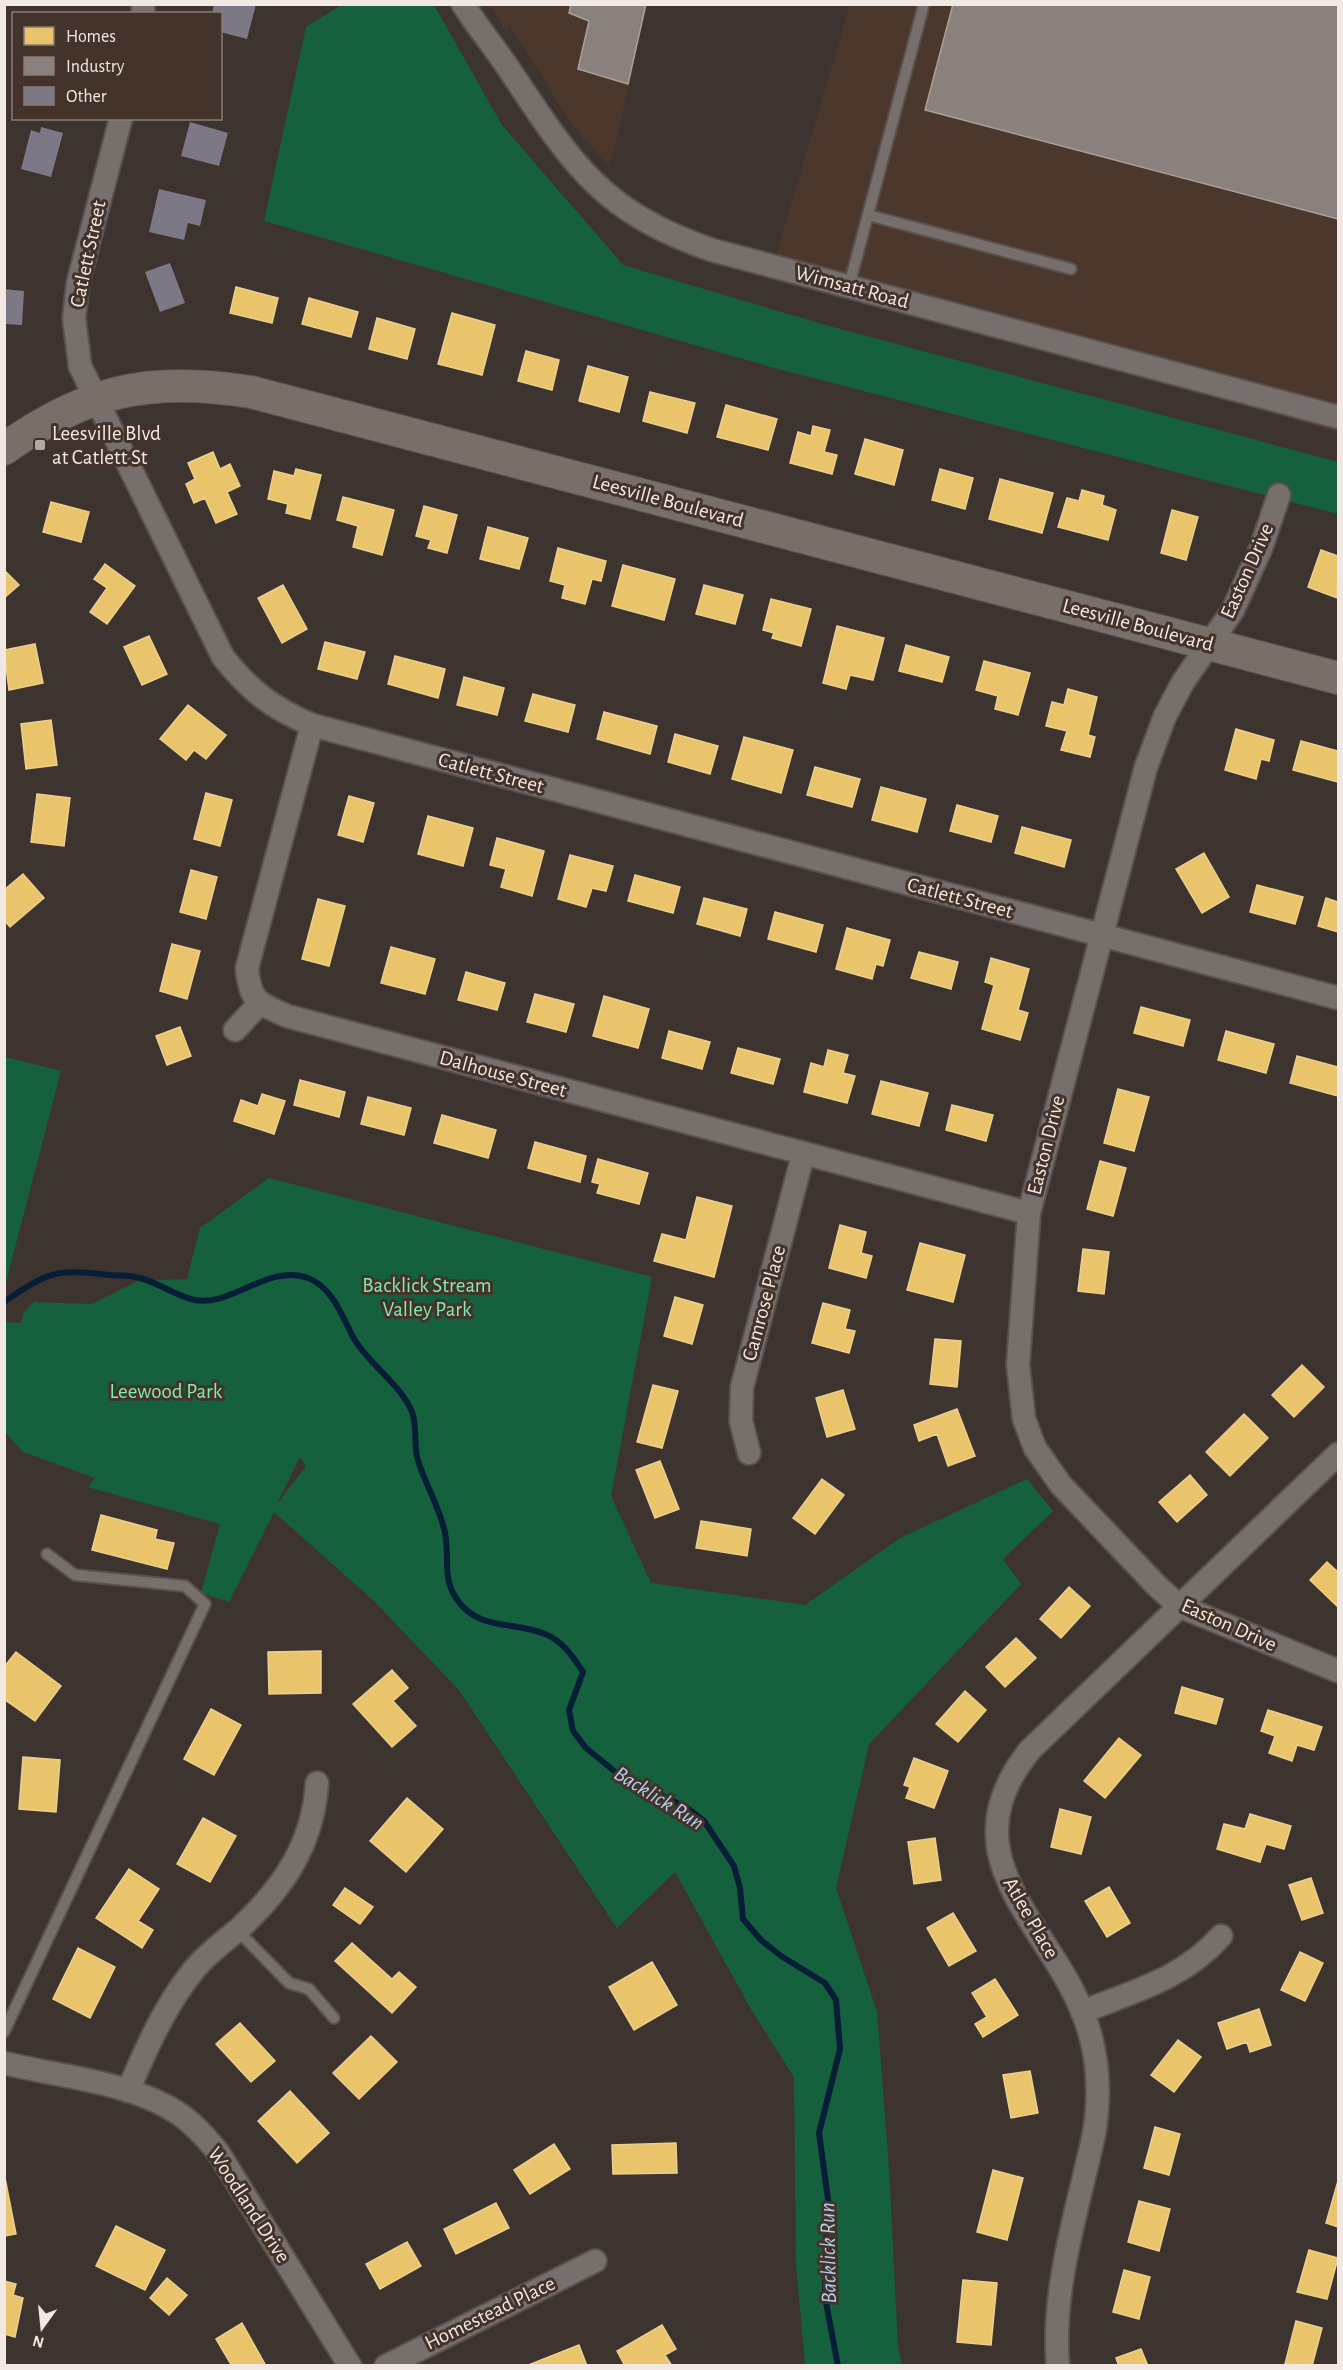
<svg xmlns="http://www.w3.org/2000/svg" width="1343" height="2370" font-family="'Alegreya Sans',sans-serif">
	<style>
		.built { fill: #4b372c }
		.green { fill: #15613e; fill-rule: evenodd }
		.homes { fill: #e9c46a; stroke: #eccf8e; stroke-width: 1.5 }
		.industry { fill: #8a817c; stroke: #a9a09b; stroke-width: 1.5 }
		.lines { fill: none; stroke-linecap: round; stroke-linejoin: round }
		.stream { stroke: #081e36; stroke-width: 6 }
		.building { fill: #7d7885 }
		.lane-casing { stroke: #59514e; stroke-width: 14 }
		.street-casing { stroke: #59514e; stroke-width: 26 }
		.secondary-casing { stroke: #59514e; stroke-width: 34 }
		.lane { stroke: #766f6b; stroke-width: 10 }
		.street { stroke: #766f6b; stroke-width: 22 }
		.secondary { stroke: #787068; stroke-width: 32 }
		.poi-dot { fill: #b3a9a4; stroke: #43332a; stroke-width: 2 }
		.labels { text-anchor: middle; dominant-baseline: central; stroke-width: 6; stroke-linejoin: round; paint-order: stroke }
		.street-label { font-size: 21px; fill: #f2e8e3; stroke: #43332a }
		.poi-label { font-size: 21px; fill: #f2e8e3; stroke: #43332a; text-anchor: start }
		.park-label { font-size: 21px; fill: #7fedb1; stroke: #43332a }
		.water-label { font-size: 22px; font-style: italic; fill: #b4d0ef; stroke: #43332a }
	</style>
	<rect width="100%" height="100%" fill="#3d3430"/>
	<path class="built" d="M489,5H647L610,168L571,123L509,24L507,33Z
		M850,5H1338V433L773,266Z"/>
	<path class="green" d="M341,5H434L502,125L623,265L829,326L1338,462V514L771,367L264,221L306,27Z
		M5,1057L61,1071L5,1286L4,1057Z
		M269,1178L652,1277L611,1496L651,1583L805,1605L900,1538L1027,1479L1053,1511L1003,1559L1021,1584L869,1744L836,1888L877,2012L889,2168L898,2347L902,2365H805L796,2264L794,2077L751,2009L675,1872L617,1928L459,1690L374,1601L274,1512L229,1602L201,1593L220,1524L88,1487L95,1478L23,1452L5,1432V1322L21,1323L24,1312L34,1302L91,1304L138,1281L187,1279L200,1228ZM300,1457L306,1466L279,1502L278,1501Z"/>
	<path class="homes" d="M236,287L278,298L272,323L230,313Z
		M309,298L358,312L351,337L302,324Z
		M452,313L495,325L482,375L438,364Z
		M377,318L415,329L407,359L369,349Z
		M526,351L559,360L552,390L518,381Z
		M588,366L628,377L619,412L579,401Z
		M650,392L695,403L687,433L643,421Z
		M726,405L777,419L768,450L717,437Z
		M813,426L830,430L824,452L837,455L832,474L790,463L798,432L811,436Z
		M865,439L903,450L894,485L855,474Z
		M213,452L220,469L230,464L240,486L227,492L237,514L216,523L205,498L194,503L186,484L195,479L188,463Z
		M296,469L321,475L310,519L286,513L288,504L268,499L274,471L294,476Z
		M940,469L973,478L965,509L932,500Z
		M1000,479L1053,493L1042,533L989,519Z
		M1082,490L1104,496L1102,505L1116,510L1108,540L1058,527L1067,498L1079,501Z
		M343,497L394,510L382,555L353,547L358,526L337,520Z
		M51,502L89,512L81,542L43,532Z
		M424,506L457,515L447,553L428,548L431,540L416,536Z
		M1172,510L1198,517L1186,560L1161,553Z
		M488,527L528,538L519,569L480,559Z
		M558,548L606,561L601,581L592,579L585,604L562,598L565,585L550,581Z
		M1321,550L1338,556L1337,598L1308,587Z
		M105,564L135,586L107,624L90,612L107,588L94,579Z
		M623,565L675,579L664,620L612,606Z
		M4,570L19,585L4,598Z
		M283,585L307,629L282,643L258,598Z
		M704,585L743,595L735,624L696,614Z
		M771,599L811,609L801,646L772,638L774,633L763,630Z
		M837,626L884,638L873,680L850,675L846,689L823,683Z
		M149,636L167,674L142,685L124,647Z
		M325,642L365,652L357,679L318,669Z
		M35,644L43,683L9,690L4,650Z
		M906,645L949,657L942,682L899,671Z
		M395,656L445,669L438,698L388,684Z
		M984,661L1030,673L1018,715L995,709L998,696L976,690Z
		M464,677L504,688L497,715L457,705Z
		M1068,689L1097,697L1088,735L1095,737L1090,757L1061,750L1067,731L1046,726L1052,702L1064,705Z
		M533,694L575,705L568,732L525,721Z
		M188,705L226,735L206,759L194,750L186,760L160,739Z
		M604,712L657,726L650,754L597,739Z
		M51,720L57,765L26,769L21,724Z
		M1236,729L1274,740L1269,761L1261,759L1256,779L1225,770Z
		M675,734L718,746L710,774L668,762Z
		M744,737L793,750L781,793L732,779Z
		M1301,741L1338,751V782L1293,770Z
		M815,767L860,779L852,807L807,795Z
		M881,787L926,799L917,832L872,820Z
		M206,793L232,800L220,846L194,839Z
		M37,794L70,798L64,846L31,842Z
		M349,796L374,803L363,842L338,835Z
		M957,805L998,816L991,842L950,831Z
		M428,816L473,828L463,866L418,854Z
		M1022,827L1071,840L1064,867L1015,853Z
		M497,838L544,851L532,896L501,887L506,869L490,865Z
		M1204,853L1229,897L1202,913L1176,869Z
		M570,855L613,866L606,891L592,888L586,907L558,899Z
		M191,870L217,877L206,919L180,912Z
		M23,874L44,898L10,927L4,920V890Z
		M635,875L680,887L673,913L628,901Z
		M1257,885L1303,897L1295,924L1250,912Z
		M704,898L747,909L740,936L697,924Z
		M1326,898L1338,902V932L1318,926Z
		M318,899L345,906L329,966L302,959Z
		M775,912L823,925L816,952L768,939Z
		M847,928L890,940L883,966L876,964L872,979L836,969Z
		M172,944L200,951L187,999L160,991Z
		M391,947L435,959L425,994L381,983Z
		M919,952L958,962L951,989L911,978Z
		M991,958L1029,969L1018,1010L1028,1013L1020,1040L982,1029L994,985L985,982Z
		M466,972L505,983L497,1010L458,1000Z
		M535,994L574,1004L566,1032L527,1022Z
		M604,996L649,1009L638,1048L593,1036Z
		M1141,1007L1190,1020L1183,1046L1134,1033Z
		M180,1027L191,1056L167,1065L156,1036Z
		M669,1031L710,1042L702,1069L662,1058Z
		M1226,1031L1274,1044L1266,1073L1218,1060Z
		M738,1048L780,1059L773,1084L731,1073Z
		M828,1050L848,1055L843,1073L855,1076L847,1103L804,1092L811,1063L824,1067Z
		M1297,1056L1338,1067V1096L1290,1083Z
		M300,1080L345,1092L339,1117L294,1105Z
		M881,1081L928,1093L919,1126L872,1114Z
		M1118,1089L1149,1097L1134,1151L1104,1143Z
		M262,1094L285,1101L274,1134L234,1121L241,1100L258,1106Z
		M368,1097L411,1108L404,1135L361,1124Z
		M952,1105L993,1115L986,1141L946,1130Z
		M442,1115L496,1130L488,1158L434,1143Z
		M535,1142L586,1156L580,1182L528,1168Z
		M598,1159L648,1173L639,1204L597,1193L600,1184L592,1182Z
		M1100,1161L1126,1168L1113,1216L1087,1209Z
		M697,1197L732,1206L714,1277L654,1261L662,1234L686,1240Z
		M840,1225L866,1232L861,1253L872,1256L866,1278L829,1268Z
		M920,1243L965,1255L953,1302L907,1290Z
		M1083,1249L1109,1252L1104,1294L1078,1291Z
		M675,1297L703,1305L692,1344L664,1336Z
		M823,1303L850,1310L845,1329L855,1331L849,1353L812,1343Z
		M935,1339L961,1341L957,1387L930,1384Z
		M1302,1365L1324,1387L1294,1417L1272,1395Z
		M653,1385L678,1391L662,1448L637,1442Z
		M843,1390L855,1429L827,1437L816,1398Z
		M957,1409L975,1456L948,1466L937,1434L919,1441L914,1425Z
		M1244,1414L1268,1438L1230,1476L1206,1452Z
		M660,1461L679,1509L655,1518L636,1470Z
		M1190,1475L1207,1495L1177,1522L1159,1502Z
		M822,1479L844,1495L815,1534L793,1518Z
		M101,1515L157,1530L155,1539L174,1543L167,1569L92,1550Z
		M701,1521L751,1529L747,1556L696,1548Z
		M1327,1562L1338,1572V1607L1310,1580Z
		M1069,1587L1090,1606L1061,1638L1040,1619Z
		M1016,1638L1036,1658L1005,1687L986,1667Z
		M321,1651V1693L269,1694L268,1652Z
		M16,1652L61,1686L35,1721L4,1699V1667Z
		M392,1670L408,1688L393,1701L416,1726L392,1747L353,1704Z
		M1182,1687L1223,1699L1216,1724L1175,1713Z
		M965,1691L986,1710L958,1742L936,1724Z
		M211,1709L241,1725L214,1775L184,1759Z
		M1268,1710L1322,1727L1314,1750L1297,1745L1292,1761L1269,1753L1275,1736L1261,1731Z
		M1119,1738L1141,1755L1105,1798L1084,1781Z
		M23,1757L60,1760L56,1812L19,1809Z
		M914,1758L948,1771L934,1808L906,1798L910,1787L904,1785Z
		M407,1798L443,1829L406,1872L370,1841Z
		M1060,1809L1091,1817L1081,1854L1051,1847Z
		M1250,1814L1291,1826L1284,1849L1266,1844L1260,1862L1217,1849L1224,1824L1245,1829Z
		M203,1818L236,1836L210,1882L177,1864Z
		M935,1838L941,1880L914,1884L908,1842Z
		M129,1869L159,1889L138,1921L153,1930L142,1948L96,1918Z
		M1311,1878L1323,1913L1302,1920L1289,1885Z
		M1109,1887L1130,1923L1107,1937L1085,1901Z
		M345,1888L373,1907L360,1924L333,1905Z
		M953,1913L976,1951L949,1966L927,1928Z
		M352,1943L392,1979L399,1972L416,1987L392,2013L335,1961Z
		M78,1948L115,1967L90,2018L53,1999Z
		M1300,1952L1323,1963L1305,2001L1281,1990Z
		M652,1962L677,2005L634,2030L609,1987Z
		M995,1979L1018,2015L983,2037L975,2024L987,2017L972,1993Z
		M1259,2009L1271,2045L1250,2052L1247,2042L1227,2049L1218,2023Z
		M240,2023L275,2061L251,2082L216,2044Z
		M371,2036L397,2062L359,2099L333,2073Z
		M1178,2040L1201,2057L1174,2092L1151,2075Z
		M1030,2071L1038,2113L1011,2118L1003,2075Z
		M290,2091L329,2133L297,2163L258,2121Z
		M1155,2127L1180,2134L1169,2175L1144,2168Z
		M676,2143L677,2173L613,2174L612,2145Z
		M554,2144L570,2169L530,2194L514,2170Z
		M993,2170L1023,2178L1007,2240L977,2232Z
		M4,2173L16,2234L4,2236Z
		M1338,2181V2227L1326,2223Z
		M1139,2201L1170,2209L1159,2251L1128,2242Z
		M496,2203L509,2228L456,2254L444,2229Z
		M116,2226L165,2250L145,2290L96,2266Z
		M407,2242L421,2266L380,2289L366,2264Z
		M1309,2250L1338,2258L1327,2299L1297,2292Z
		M1124,2270L1150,2277L1139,2319L1113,2312Z
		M167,2278L187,2295L169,2315L150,2298Z
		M963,2280L997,2283L991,2345L957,2342Z
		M4,2281L16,2284L13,2295L23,2298L15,2337L4,2334Z
		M1296,2321L1322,2328L1312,2366L1285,2364Z
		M242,2323L266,2366H232L216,2339Z
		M662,2325L676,2349L665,2355L672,2366H625L617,2351Z
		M579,2345L587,2366H526Z
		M1141,2349L1148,2366H1119L1116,2358Z"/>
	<path class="industry" d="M571,4H646L628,84L578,69L589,21L569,13Z
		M953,4H1338V219L925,110Z"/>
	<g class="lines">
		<path class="stream" d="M4,1302C49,1271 55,1269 109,1275C119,1276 131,1275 140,1278C159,1283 176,1296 195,1300C232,1307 269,1263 308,1278C333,1288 342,1316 353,1337C368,1364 400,1383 412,1412C417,1425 414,1443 417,1457C424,1483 440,1507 445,1533C450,1558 442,1577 456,1598C477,1631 514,1621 545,1634C563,1641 573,1657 583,1672L569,1710L573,1731L586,1748L629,1783L651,1790L687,1808L704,1821L734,1866L740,1888L743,1919L761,1940L781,1956L825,1983L836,2000L840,2049L819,2133L830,2214L826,2239L825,2297L838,2366"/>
	</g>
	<path class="building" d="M214,4H256L247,39L220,32V14H212Z
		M190,122L228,133L219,166L181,156Z
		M41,127L63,133L51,177L21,169L31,130L40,133Z
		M159,189L206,200L200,226L188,223L184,240L149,232Z
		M170,263L185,303L160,312L145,272Z
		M4,289L24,291L22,325L4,324Z"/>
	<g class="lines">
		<defs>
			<path id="lane" d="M868,215L1071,269
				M849,286L924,4
				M237,1930L289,1983L309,1989L334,2018
				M4,2032L205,1604L185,1586L75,1575L47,1554"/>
			<path id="street" d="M143,4V14
				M463,4C478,28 496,49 511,72C572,164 603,213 712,250L1338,417
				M121,118L78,283L74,318L80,366L223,657C250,691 272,708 312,725L1338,998
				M1279,495L1261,548L1233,610L1183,682L1165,716L1146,767L1029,1213L1018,1365L1024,1419L1035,1448L1061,1485L1157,1586L1179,1606L1338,1671
				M312,725L247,968C250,1002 258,1003 287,1016L1029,1213
				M235,1030L259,1004
				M749,1453L741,1421L742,1387L803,1155
				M1082,2012C1134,1991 1183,1979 1221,1936
				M4,2063C60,2077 135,2082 182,2116C196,2126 207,2139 218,2152L350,2366
				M128,2091C146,2049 164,2007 193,1971C206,1954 224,1942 240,1928C284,1887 313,1844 317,1783
				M386,2366L595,2261
				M1058,2366C1051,2290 1078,2208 1094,2134C1101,2093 1098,2051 1083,2013C1046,1921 945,1855 1030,1750L1338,1454"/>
			<path id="secondary" d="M4,449C88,389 151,376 251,392L1338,678"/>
		</defs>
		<use href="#lane" class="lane-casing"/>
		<use href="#street" class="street-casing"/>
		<use href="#secondary" class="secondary-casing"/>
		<use href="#lane" class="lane"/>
		<use href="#street" class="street"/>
		<use href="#secondary" class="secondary"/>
	</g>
	<rect class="poi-dot" x="34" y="439" width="12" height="12" rx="3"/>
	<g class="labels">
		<g class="street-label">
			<text transform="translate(88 254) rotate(-78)">Catlett Street</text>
			<text transform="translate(852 287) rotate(15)">Wimsatt Road</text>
			<text transform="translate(668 501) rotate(15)">Leesville Boulevard</text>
			<text transform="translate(1247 571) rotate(-66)">Easton Drive</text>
			<text transform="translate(1138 625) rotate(15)">Leesville Boulevard</text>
			<text transform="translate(491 773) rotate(15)">Catlett Street</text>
			<text transform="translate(960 898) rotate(15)">Catlett Street</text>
			<text transform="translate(503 1074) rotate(15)">Dalhouse Street</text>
			<text transform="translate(1046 1145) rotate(-76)">Easton Drive</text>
			<text transform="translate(764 1303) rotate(-75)">Camrose Place</text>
			<text transform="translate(1229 1625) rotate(24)">Easton Drive</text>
			<text transform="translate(1031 1918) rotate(60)">Atlee Place</text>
			<text transform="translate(249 2205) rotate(57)">Woodland Drive</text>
			<text transform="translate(490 2313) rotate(-26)">Homestead Place</text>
		</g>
		<g class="poi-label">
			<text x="52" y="433">Leesville Blvd<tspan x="52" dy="24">at Catlett St</tspan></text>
		</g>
		<g class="park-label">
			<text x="427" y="1285">Backlick Stream<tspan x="427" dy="24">Valley Park</tspan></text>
			<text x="166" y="1391">Leewood Park</text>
		</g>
		<g class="water-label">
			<text transform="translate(659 1798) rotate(32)">Backlick Run</text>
			<text transform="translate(828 2253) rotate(-91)">Backlick Run</text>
		</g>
	</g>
	<rect width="1343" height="2370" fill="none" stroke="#f2e8e3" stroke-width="12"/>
	<rect x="12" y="12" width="210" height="108" fill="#43332a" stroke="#897b74" stroke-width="1.5"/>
	<rect x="24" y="27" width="30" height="18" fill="#e9c46a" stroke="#897b74" stroke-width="1.5"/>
	<text x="66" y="42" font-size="18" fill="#f2e8e3">Homes</text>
	<rect x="24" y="57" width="30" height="18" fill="#8a817c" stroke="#897b74" stroke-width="1.5"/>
	<text x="66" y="72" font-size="18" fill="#f2e8e3">Industry</text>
	<rect x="24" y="87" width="30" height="18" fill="#7d7885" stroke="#897b74" stroke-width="1.5"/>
	<text x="66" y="102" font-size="18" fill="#f2e8e3">Other</text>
	<g transform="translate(42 2328) rotate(195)" stroke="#43332a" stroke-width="4.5" paint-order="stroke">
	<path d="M0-4.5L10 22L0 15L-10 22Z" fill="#f2e8e3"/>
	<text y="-9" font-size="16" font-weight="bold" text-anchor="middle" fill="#f2e8e3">N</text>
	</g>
</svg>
